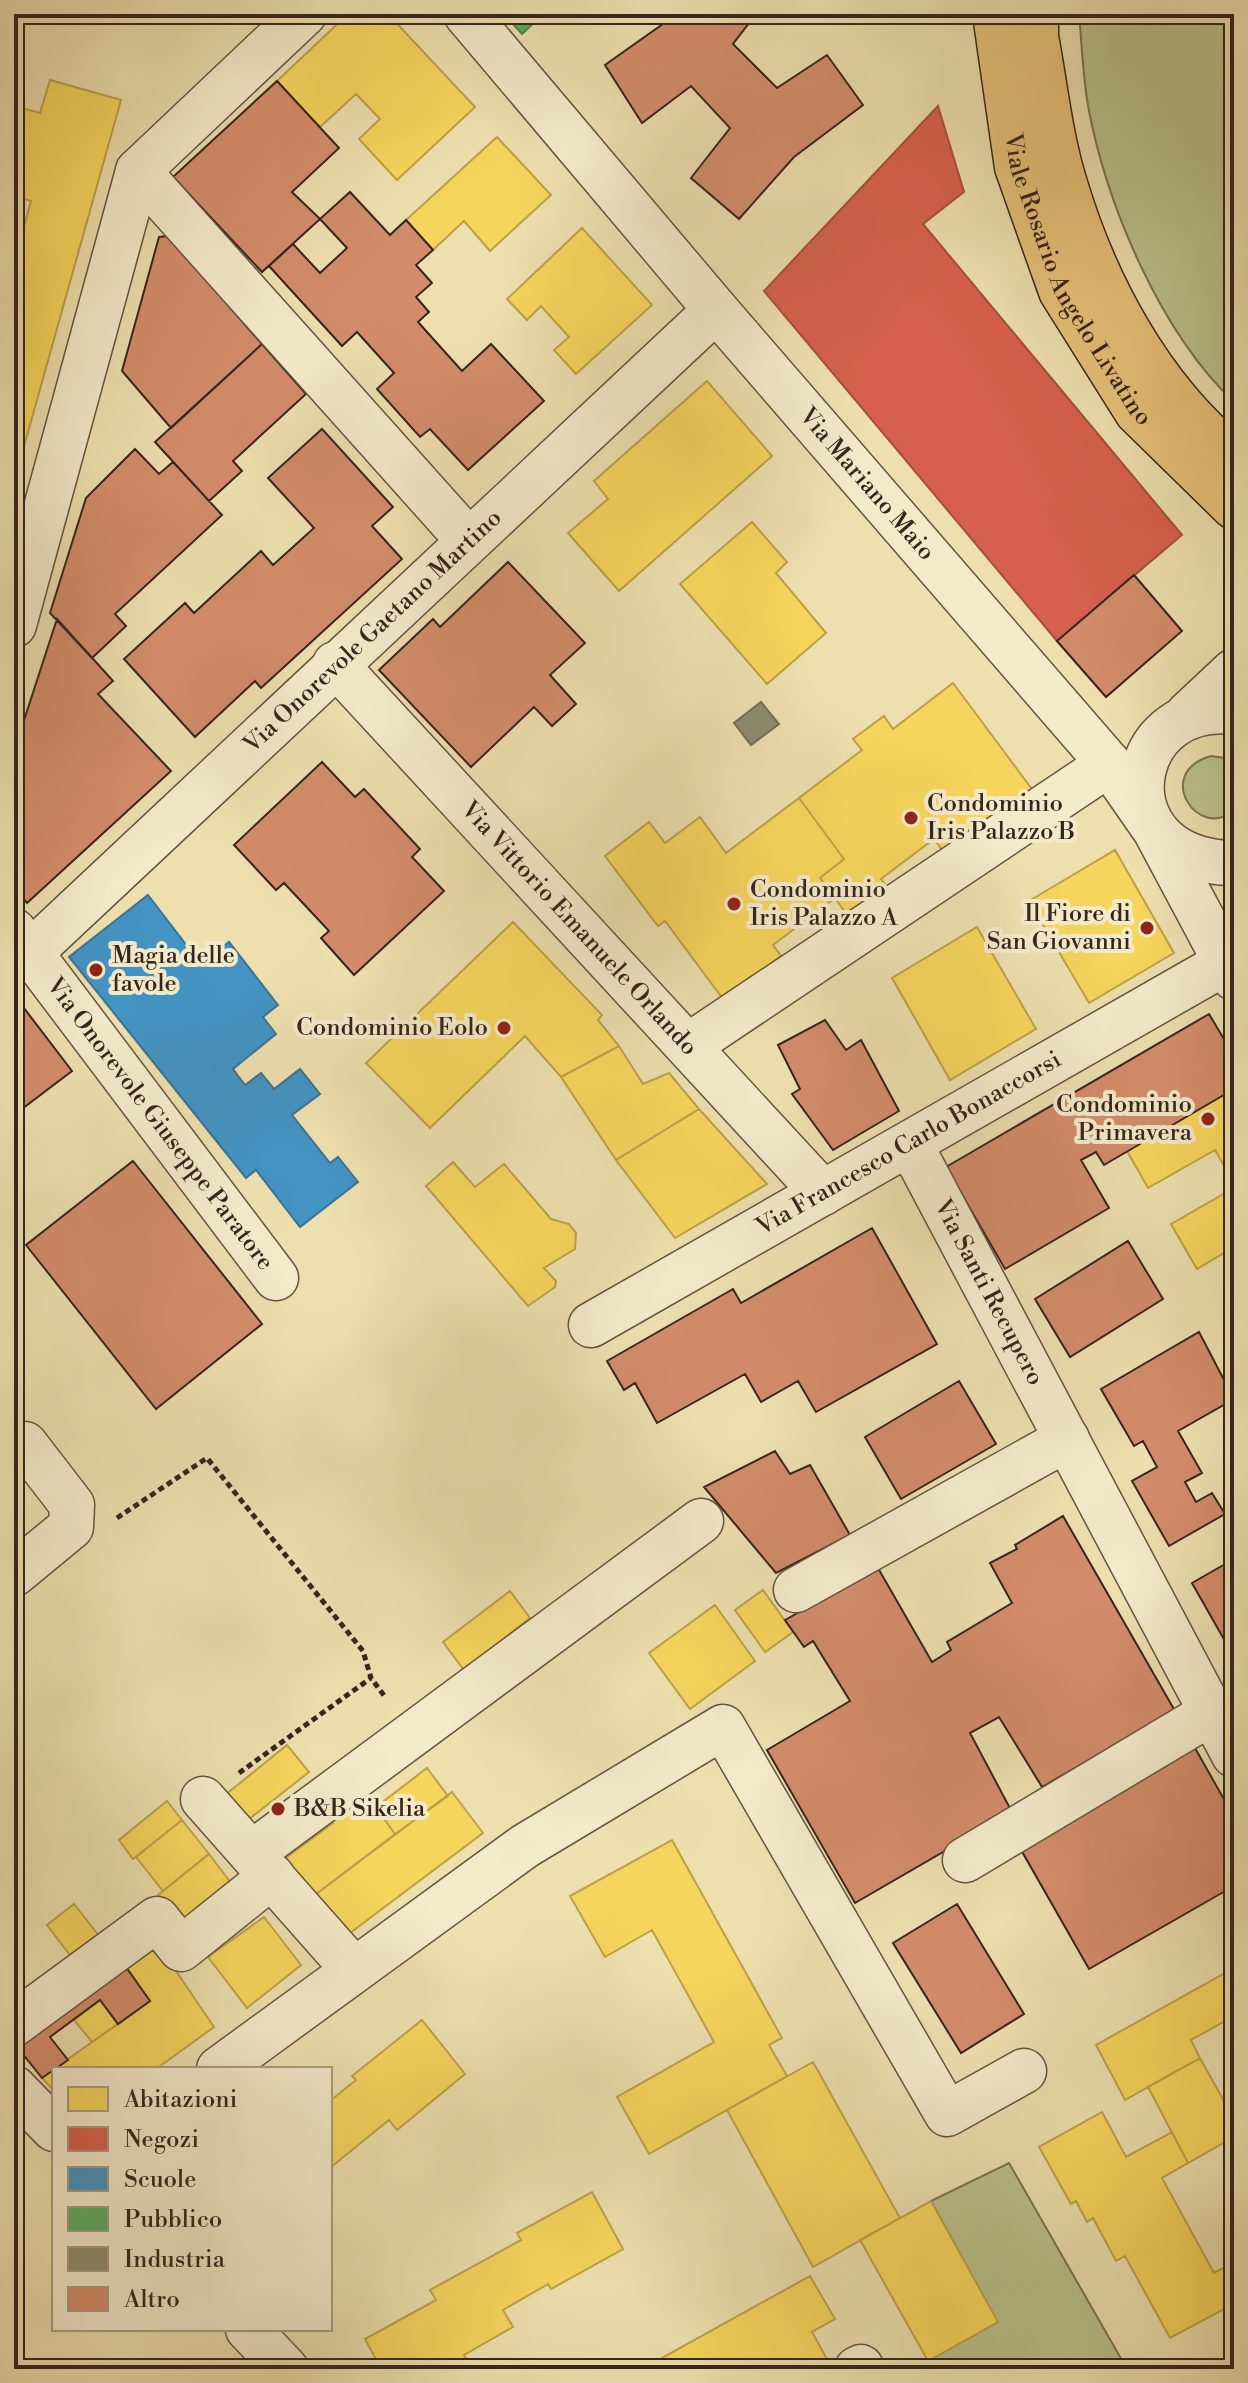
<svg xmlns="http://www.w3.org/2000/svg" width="1248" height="2383" font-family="'Libre Bodoni',serif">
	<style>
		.green { fill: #b9c18a; stroke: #787354; stroke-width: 2 }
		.homes { fill: #f6d55c; stroke: #bca049; stroke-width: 2 }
		.shops { fill: #d6604d; stroke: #a64e3f; stroke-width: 2 }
		.schools { fill: #4393c3; stroke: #3f7292; stroke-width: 2 }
		.public { fill: #5aae61; stroke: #4f854d; stroke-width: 2 }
		.industry { fill: #8c8c6e; stroke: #726d56; stroke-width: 2 }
		.building { fill: #d38c6b; stroke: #36251e; stroke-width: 2 }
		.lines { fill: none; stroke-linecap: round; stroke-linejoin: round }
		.minor-casing { stroke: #645442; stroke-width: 47 }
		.major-casing { stroke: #36251e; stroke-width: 47 }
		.path { stroke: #36251e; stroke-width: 5; stroke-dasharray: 6 4; stroke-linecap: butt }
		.minor { stroke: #f3eaca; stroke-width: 44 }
		.major { stroke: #e6c077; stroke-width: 44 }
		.poi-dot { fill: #8f2418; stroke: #f3eaca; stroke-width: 3 }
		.labels { text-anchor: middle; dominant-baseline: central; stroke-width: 8; stroke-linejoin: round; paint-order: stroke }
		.street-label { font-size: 24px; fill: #36251e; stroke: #f3eaca }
		.poi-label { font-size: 24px; fill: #36251e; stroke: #f3eaca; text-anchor: start }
	</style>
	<rect width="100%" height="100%" fill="#eddfae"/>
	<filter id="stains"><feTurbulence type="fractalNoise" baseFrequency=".0025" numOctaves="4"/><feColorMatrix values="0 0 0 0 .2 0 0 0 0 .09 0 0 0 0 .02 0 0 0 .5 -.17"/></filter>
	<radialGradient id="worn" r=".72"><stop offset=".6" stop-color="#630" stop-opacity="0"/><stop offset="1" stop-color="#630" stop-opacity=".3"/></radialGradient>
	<path class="green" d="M1079,14H1234V402C1161,333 1108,208 1089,111C1083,80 1082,46 1079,14Z
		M1211,756L1225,758L1234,764V810C1199,842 1152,773 1211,756Z
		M1009,2163L1127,2369H913L997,2322L931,2201Z"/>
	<path class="homes" d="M348,14H388L475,107L397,180L359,139L380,119L356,94L320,127L277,81Z
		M50,80L121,100L14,482V262L31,201L14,196V106L40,113Z
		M497,137L551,195L490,251L464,221L433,250L406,220Z
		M582,228L652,305L576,374L554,350L569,337L541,306L527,320L507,299Z
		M707,381L772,456L619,591L568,533L608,499L594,481Z
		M752,522L787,562L776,573L826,633L767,684L680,584Z
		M953,683L1037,796L950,861L934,839L881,879L887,887L848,916L820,878L844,859L799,798L862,750L853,739L884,716L893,729Z
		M799,798L844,859L820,878L835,898L773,945L781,956L723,999L665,921L658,926L605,856L649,822L665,843L700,817L726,853Z
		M1115,850L1174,953L1089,1003L1029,901Z
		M513,922L602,1015L598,1020L619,1046L561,1077L525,1036L430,1128L366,1063Z
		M977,927L1036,1029L950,1080L892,978Z
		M619,1046L643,1084L669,1073L699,1109L616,1160L561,1077Z
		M1234,1089V1183L1215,1150L1148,1188L1127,1151Z
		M699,1109L767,1184L675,1238L616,1160Z
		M453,1162L475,1187L504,1164L551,1219L569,1224L576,1233L575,1249L544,1268L556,1281L555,1287L528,1306L426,1186Z
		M1234,1188V1247L1197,1269L1171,1224Z
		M763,1590L793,1632L765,1652L735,1610Z
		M510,1591L530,1618L464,1670L443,1642Z
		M715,1605L755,1661L690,1709L649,1653Z
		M287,1745L309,1772L239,1827L219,1800Z
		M427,1768L448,1796L395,1834L376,1807Z
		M452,1792L483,1833L346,1936L315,1895Z
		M365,1793L395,1834L307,1901L279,1863L333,1823L331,1819Z
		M167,1801L182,1820L133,1859L119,1840Z
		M182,1820L209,1854L163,1891L136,1857Z
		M672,1840L782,2038L769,2045L787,2076L649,2154L617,2097L714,2042L652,1930L605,1957L570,1896Z
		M209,1854L234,1887L183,1927L158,1895Z
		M74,1904L103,1941L76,1963L47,1925Z
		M264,1917L301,1965L247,2008L208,1957Z
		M159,1946L214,2027L156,2069H54L150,2001L126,1967Z
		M1234,1968V2016L1191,2040L1200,2058L1125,2100L1096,2045Z
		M100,2000L118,2024L92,2042L74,2020Z
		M422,2020L465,2074L397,2130L389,2120L330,2168V2101L356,2080L352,2076Z
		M1200,2058L1225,2103L1234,2098V2137L1188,2163L1148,2087Z
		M813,2062L900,2218L813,2267L727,2110Z
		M54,2069V2091L42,2078Z
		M1102,2112L1126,2157L1172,2132L1188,2163L1162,2178L1214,2273L1234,2262V2328L1224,2309L1170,2338L1125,2256L1116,2261L1093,2218L1087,2222L1076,2201L1071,2204L1039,2147Z
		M592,2192L623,2249L551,2289L548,2284L503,2310L513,2327L464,2355L467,2360L451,2369H381L365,2339L436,2300L430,2290L521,2240L517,2233Z
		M931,2201L998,2322L928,2361L860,2240Z
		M810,2276L835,2319L812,2332L828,2361L814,2369H642Z"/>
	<path class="shops" d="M938,106L964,192L923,224L1182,535L1057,641L764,291Z"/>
	<path class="schools" d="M148,895L201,964L229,942L278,1005L263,1017L276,1034L233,1069L245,1085L261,1073L274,1089L300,1069L320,1094L292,1115L330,1163L338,1157L358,1182L300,1227L256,1170L246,1178L69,957Z"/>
	<path class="public" d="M504,14H543L522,34Z"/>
	<path class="industry" d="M761,702L779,724L751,745L734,723Z"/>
	<path class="building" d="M677,14H756L733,44L777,88L827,55L863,105L794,157L739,219L691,178L730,128L691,86L642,123L605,65Z
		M277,81L339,148L292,192L320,219L262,272L173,177Z
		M350,192L390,235L406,220L433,250L416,265L432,283L416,297L429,312L418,322L462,371L491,344L544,401L468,470L430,429L420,437L377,389L394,373L357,332L342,346L269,266L293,244L320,273L347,248L320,219Z
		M168,236L262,344L171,428L122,371L159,237Z
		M262,344L306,394L233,461L242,471L209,501L155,442Z
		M322,429L393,507L372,526L402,559L261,688L255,681L195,737L124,659L185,603L194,613L261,551L273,565L314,528L268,478Z
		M135,449L159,474L173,462L222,515L115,614L126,626L92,658L50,613L86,498Z
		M508,562L585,643L550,675L576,704L552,726L534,707L471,767L379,670L433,619L440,627Z
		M1134,575L1182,631L1106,697L1057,641Z
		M57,619L113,681L98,694L171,771L27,903L14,888V751Z
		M322,762L355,797L364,789L420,849L412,857L444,891L354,975L321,938L329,931L284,883L276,890L234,845Z
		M14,995L72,1071L14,1115Z
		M1209,1014L1234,1056V1089L1104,1165L1096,1152L1081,1160L1109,1208L1005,1269L946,1167Z
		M825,1020L846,1050L861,1040L899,1111L833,1150L792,1094L800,1089L778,1045Z
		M133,1161L262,1324L156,1409L26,1245Z
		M872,1228L937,1344L816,1412L798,1381L761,1402L745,1374L657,1423L635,1383L624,1390L607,1361L733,1289L741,1303Z
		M1128,1241L1163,1299L1070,1357L1035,1299Z
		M1199,1332L1234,1399L1178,1431L1202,1473L1185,1482L1196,1502L1212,1493L1225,1514L1169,1546L1132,1481L1157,1467L1143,1441L1134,1446L1101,1389Z
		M959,1381L996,1444L901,1499L865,1437Z
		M775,1451L790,1474L810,1465L850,1535L776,1573L704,1487Z
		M1063,1516L1175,1711L1042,1787L999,1717L970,1733L1012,1812L855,1903L767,1750L850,1701L813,1641L804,1647L785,1620L878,1568L932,1662L951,1650L947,1642L1012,1603L990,1563L1017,1549L1015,1545Z
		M1234,1559V1657L1192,1583Z
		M1195,1748L1234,1817V1886L1089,1969L1020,1848Z
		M957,1904L1024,2014L961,2053L893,1943Z
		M156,1948L126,1967L150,2001L118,2024L100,2000L50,2037L68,2060L42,2078L14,2043L118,1958Z"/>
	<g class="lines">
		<defs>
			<g id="minor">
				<path id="s1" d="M466,14L716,310L1109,764L1155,830L1234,978"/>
				<path d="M138,171L468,540"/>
				<path d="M14,625L138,171L304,14"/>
				<path id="s2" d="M335,664L823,1193"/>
				<path d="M1234,712C1133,700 1106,830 1198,858C1210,861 1222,864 1234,862"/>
				<path d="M1188,714L1234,671"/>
				<path id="s3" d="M14,931L276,1278"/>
				<path id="s4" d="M30,953L716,310"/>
				<path d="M688,1046L1109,764"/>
				<path id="s5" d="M910,1144L1234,1755"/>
				<path id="s6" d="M591,1325L1225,963"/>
				<path d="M14,1574L71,1527L72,1505L25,1444"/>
				<path d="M796,1590L1067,1439"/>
				<path d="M203,1799L354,1970"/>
				<path d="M252,1853L701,1521"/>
				<path d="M965,1860L1211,1713"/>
				<path d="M14,2024L157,1919L181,1949L272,1876"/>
				<path d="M219,2069L525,1846L723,1727L947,2114L1024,2071"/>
				<path d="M14,2088L54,2129"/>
				<path d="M248,2329L286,2369"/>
				<path d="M857,2369L861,2367"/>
			</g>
			<g id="major">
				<path id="s7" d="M995,14L1017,167L1061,291L1137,412L1234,507"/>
				<path d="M1036,14V37C1045,84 1050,135 1064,181C1094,283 1150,389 1234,457"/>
			</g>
		</defs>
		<use href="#minor" class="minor-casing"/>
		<use href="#major" class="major-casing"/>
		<path class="path" d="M117,1518L207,1458L363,1651L371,1678L386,1698
			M239,1773L371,1678"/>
		<use href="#minor" class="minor"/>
		<use href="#major" class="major"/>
	</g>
	<g class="poi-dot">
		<circle cx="911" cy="818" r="8"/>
		<circle cx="734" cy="904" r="8"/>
		<circle cx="1147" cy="928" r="8"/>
		<circle cx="96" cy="970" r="8"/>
		<circle cx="504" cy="1028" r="8"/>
		<circle cx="1208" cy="1119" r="8"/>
		<circle cx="278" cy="1809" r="8"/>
	</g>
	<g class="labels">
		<g class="street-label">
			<text stroke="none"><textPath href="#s7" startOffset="282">Viale Rosario Angelo Livatino</textPath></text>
			<text stroke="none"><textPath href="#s1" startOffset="618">Via Mariano Maio</textPath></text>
			<text stroke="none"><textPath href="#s4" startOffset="470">Via Onorevole Gaetano Martino</textPath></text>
			<text stroke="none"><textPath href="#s2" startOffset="360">Via Vittorio Emanuele Orlando</textPath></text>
			<text stroke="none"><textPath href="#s3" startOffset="242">Via Onorevole Giuseppe Paratore</textPath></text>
			<text stroke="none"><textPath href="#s6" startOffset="366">Via Francesco Carlo Bonaccorsi</textPath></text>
			<text stroke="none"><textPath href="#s5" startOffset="168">Via Santi Recupero</textPath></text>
		</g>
		<g class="poi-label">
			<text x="927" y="804">Condominio<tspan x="927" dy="28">Iris Palazzo B</tspan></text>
			<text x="750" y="890">Condominio<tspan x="750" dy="28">Iris Palazzo A</tspan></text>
			<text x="1131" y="914" text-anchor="end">Il Fiore di<tspan x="1131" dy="28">San Giovanni</tspan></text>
			<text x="112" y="956">Magia delle<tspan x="112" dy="28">favole</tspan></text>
			<text x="488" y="1028" text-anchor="end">Condominio Eolo</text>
			<text x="1192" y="1105" text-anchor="end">Condominio<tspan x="1192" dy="28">Primavera</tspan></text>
			<text x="294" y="1809">B&amp;B Sikelia</text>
		</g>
	</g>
	<rect width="1248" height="2383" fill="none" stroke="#eddfae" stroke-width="48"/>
	<rect x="16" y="16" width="1216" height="2351" fill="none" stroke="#36251e" stroke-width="4"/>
	<rect x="24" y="24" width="1200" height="2335" fill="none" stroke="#36251e" stroke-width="2"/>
	<rect x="52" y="2067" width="280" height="264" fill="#f3eaca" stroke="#a79b85" stroke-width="2"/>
	<rect x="68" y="2087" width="40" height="24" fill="#f6d55c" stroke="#a79b85" stroke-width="2"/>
	<text x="124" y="2107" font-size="24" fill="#36251e">Abitazioni</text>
	<rect x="68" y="2127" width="40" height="24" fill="#d6604d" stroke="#a79b85" stroke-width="2"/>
	<text x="124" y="2147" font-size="24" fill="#36251e">Negozi</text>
	<rect x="68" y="2167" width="40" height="24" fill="#4393c3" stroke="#a79b85" stroke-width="2"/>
	<text x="124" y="2187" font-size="24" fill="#36251e">Scuole</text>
	<rect x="68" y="2207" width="40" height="24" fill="#5aae61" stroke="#a79b85" stroke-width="2"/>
	<text x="124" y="2227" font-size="24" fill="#36251e">Pubblico</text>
	<rect x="68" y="2247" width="40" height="24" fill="#8c8c6e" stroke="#a79b85" stroke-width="2"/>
	<text x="124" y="2267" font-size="24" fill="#36251e">Industria</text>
	<rect x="68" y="2287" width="40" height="24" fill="#d38c6b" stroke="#a79b85" stroke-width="2"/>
	<text x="124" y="2307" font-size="24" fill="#36251e">Altro</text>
	<rect width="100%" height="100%" filter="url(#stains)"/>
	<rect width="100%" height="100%" fill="url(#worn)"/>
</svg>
